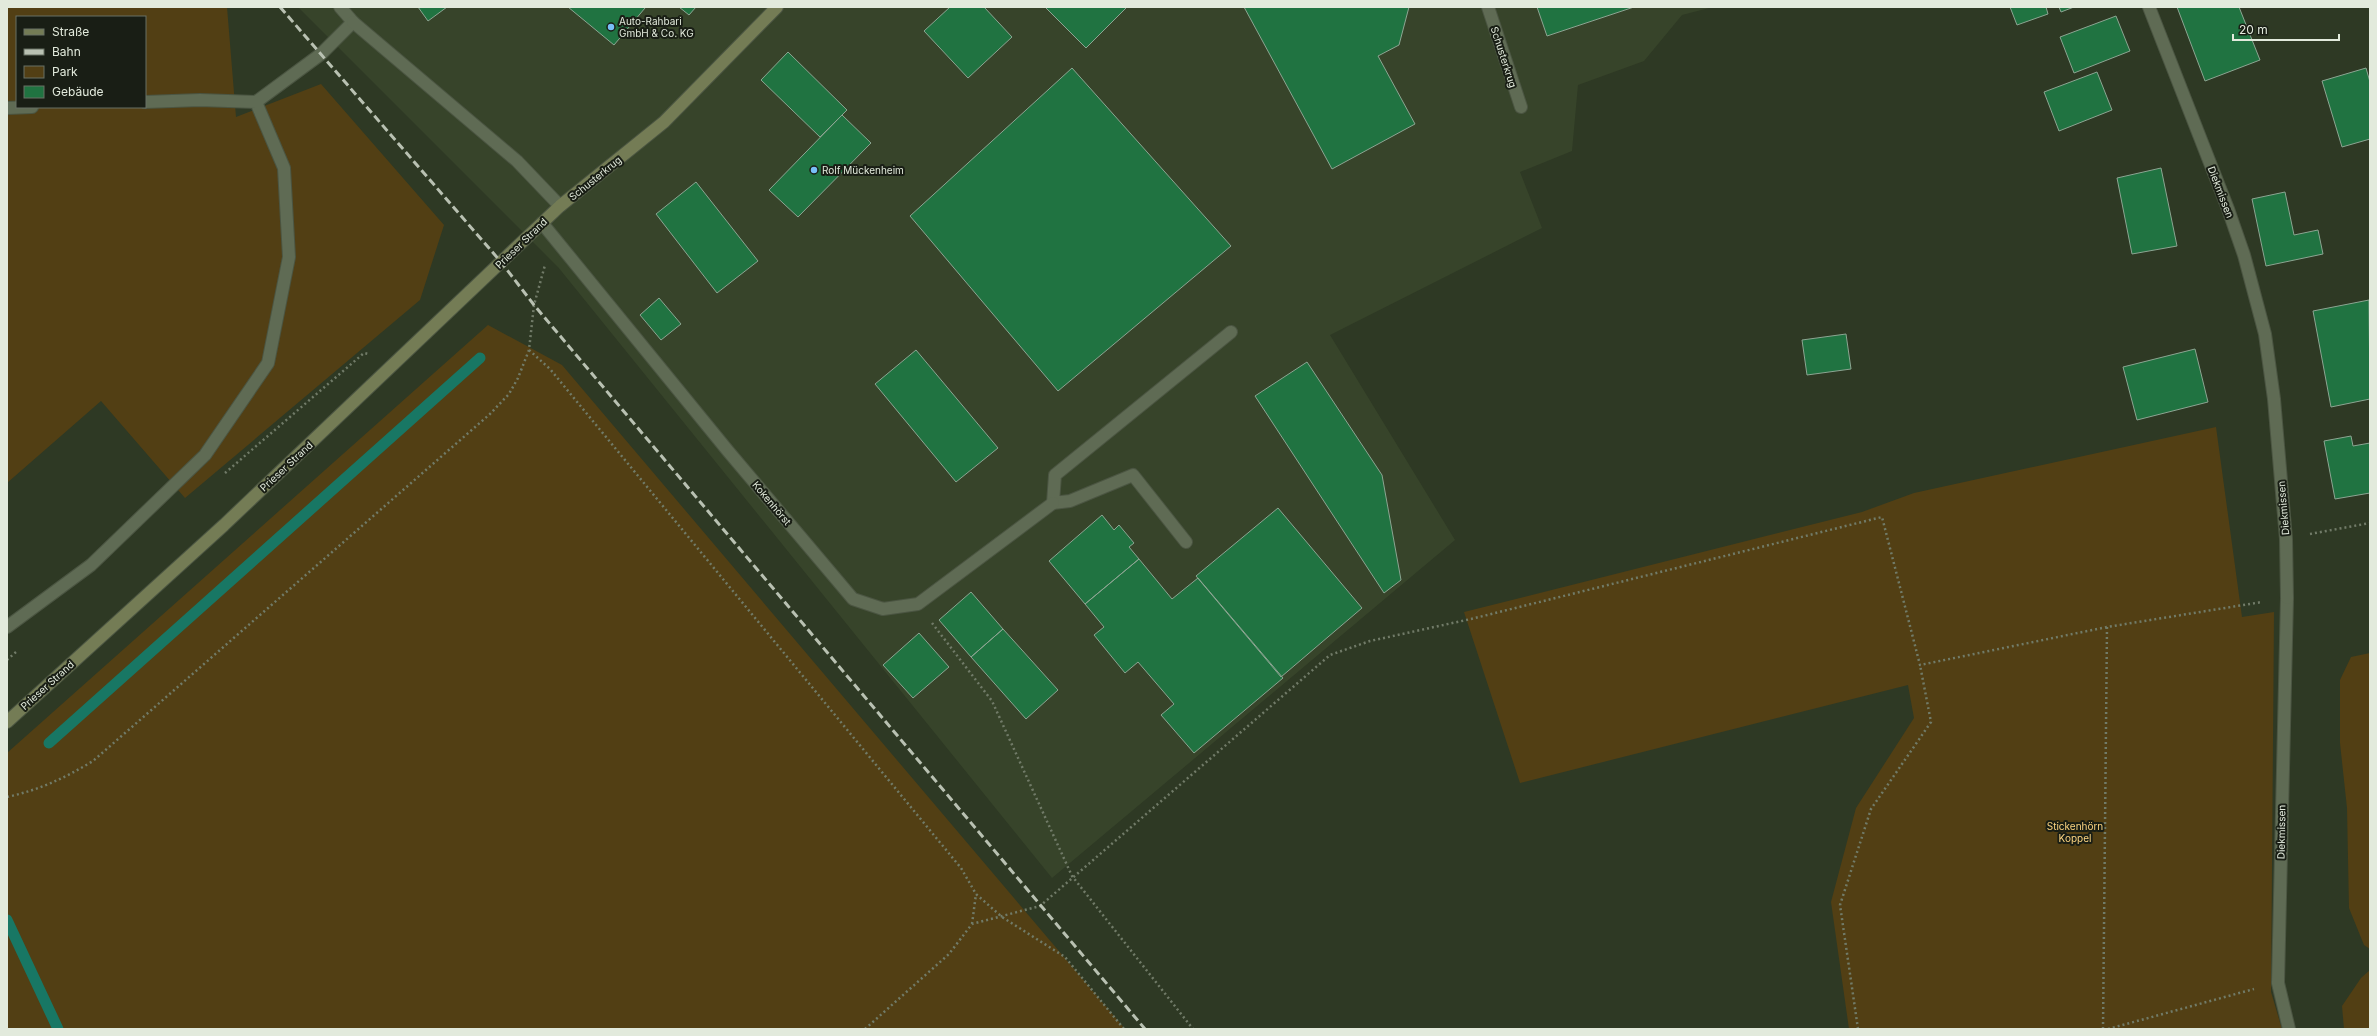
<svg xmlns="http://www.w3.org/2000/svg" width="2377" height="1036" font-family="Inter,sans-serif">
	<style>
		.built { fill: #37442a }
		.green { fill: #523f14; fill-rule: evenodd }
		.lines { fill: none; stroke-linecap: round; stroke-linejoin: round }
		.stream { stroke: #187764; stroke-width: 11 }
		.building { fill: #207341; stroke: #8ca592 }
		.lane-casing { stroke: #4b5542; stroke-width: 14 }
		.street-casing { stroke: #4b5542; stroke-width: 14 }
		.secondary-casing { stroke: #4b5542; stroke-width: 14 }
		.path { stroke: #717b68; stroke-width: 2.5; stroke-dasharray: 2 3; stroke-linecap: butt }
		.lane { stroke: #5f6b54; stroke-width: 12 }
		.street { stroke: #5f6b54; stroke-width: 12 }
		.secondary { stroke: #747c55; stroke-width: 12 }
		.rail { stroke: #b9c1b2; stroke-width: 3; stroke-dasharray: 8 4; stroke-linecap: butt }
		.poi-dot { fill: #78bff8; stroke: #191e15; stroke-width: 1.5 }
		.labels { text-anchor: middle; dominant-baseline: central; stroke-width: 4; stroke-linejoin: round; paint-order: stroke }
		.poi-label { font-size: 10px; fill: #e2eadc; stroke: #191e15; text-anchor: start }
		.street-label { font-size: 10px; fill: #e2eadc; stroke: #191e15 }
		.park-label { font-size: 10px; fill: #fcd480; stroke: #191e15 }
	</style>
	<rect width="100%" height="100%" fill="#2e3924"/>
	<path class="built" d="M298,7H1713L1682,15L1644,61L1578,85L1572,151L1520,172L1542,228L1330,335L1455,540L1052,878L558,267Z"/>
	<path class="green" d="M7,7H227L236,117L321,84L444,225L420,300L185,498L101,401L7,483ZM17,17H145V107H17Z
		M488,325L562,365L1125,1029H7V753Z
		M2216,427L2242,617L2274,612L2271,992L2282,1029H1849L1831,902L1856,808L1914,718L1908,685L1520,783L1464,612L1862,512L1914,493Z
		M2370,653V949L2364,945L2349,908L2347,808L2340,743V680L2351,657Z
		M2370,970V1029H2344L2342,1006L2361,978Z"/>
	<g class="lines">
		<path class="stream" d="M49,743L480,358
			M7,920L58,1029"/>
	</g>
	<path class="building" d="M418,7H447L428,21Z
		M568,7H644L645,8L614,45Z
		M679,7H696L689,15Z
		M950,7H984L1012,37L968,78L924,31Z
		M1045,7H1127L1086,48Z
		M1244,7H1409L1399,45L1378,56L1415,124L1332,169Z
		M1537,7H1634L1547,36Z
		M2010,7H2046L2048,14L2017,25Z
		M2059,7H2074L2061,12Z
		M2177,7H2239L2260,60L2205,81Z
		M2116,16L2130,51L2074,73L2060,37Z
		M788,52L847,110L820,137L761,80Z
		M1072,68L1231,246L1058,391L910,216Z
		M2366,68L2370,82V139L2342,147L2322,81Z
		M2097,72L2112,110L2059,131L2044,92Z
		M842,115L871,143L798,217L769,190Z
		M2161,168L2177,246L2132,254L2117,178Z
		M696,182L758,261L717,293L656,214Z
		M2285,192L2294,235L2318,230L2323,254L2266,266L2252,199Z
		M659,298L681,324L661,340L640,315Z
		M2369,300L2370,399L2331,407L2313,311Z
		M1846,334L1851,369L1807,375L1802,340Z
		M2195,349L2208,402L2137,420L2123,367Z
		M916,350L998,448L956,482L875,384Z
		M1307,362L1382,475L1401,580L1384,593L1255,396Z
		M2351,436L2353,446L2370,443V493L2335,499L2324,441Z
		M1278,508L1362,608L1281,677L1196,576Z
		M1102,515L1114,530L1119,525L1134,543L1129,547L1139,559L1085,604L1049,561Z
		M1139,559L1172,599L1198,578L1283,678L1194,753L1161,715L1174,704L1138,662L1125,673L1094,635L1104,627L1085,604Z
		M971,592L1003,629L971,657L939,620Z
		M1003,629L1058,690L1026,719L971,657Z
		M919,633L949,667L913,698L883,665Z"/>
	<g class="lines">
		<defs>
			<path id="lane" d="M1488,7L1521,107
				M145,102L200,100L256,102
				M7,108L32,107
				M1186,542L1133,475L1070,501L1053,503L1055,475L1231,332
				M2287,598L2278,983L2289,1029
				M7,627L91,565L205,455L268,363L289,257L284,168L256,102L321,54L353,22L340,7"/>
			<path id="street" d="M2149,7L2228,209L2244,255L2265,334L2274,399L2286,539L2287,598
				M353,22L517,161L560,206
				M542,223L728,451L853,599L883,609L918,604L1053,503"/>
			<path id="secondary" d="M7,722L224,525L560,206L664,122L777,7"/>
		</defs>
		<use href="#lane" class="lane-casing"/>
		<use href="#street" class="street-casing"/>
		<use href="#secondary" class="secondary-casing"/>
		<path class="path" d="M529,350L550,369L961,868L976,894L1002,917L1065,957L1124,1029
			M225,473L364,353L368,354
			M2310,534L2370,523
			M932,623L992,701L1072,876L1193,1029
			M7,660L16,652
			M7,797C39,790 65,778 93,761L490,414L509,394L518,378L529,350L534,305L545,265
			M972,924L976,894
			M865,1029L949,954L972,924L1040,906L1330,655L1370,641L1471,619L1882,517L1920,665L2107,627L2262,602
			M1858,1029L1840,905L1871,809L1931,722L1920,665
			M2103,1029L2107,627
			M2108,1029L2254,989"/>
		<use href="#lane" class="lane"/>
		<use href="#street" class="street"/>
		<use href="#secondary" class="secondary"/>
		<path class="rail" d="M280,7L501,262L534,305L1145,1029"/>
	</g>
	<g class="poi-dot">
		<circle cx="611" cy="27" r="4"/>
		<circle cx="814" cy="170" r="4"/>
	</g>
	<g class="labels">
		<g class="poi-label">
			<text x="619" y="21">Auto-Rahbari<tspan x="619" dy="12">GmbH &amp; Co. KG</tspan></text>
			<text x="822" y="170">Rolf Mückenheim</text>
		</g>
		<g class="street-label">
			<text transform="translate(1504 57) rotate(72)">Schusterkrug</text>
			<text transform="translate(595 178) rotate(-39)">Schusterkrug</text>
			<text transform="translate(2221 192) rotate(69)">Diekmissen</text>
			<text transform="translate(521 243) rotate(-44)">Prieser Strand</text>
			<text transform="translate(286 466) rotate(-43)">Prieser Strand</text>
			<text transform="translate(772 503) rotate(50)">Kokenhörst</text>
			<text transform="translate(2283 508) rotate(-95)">Diekmissen</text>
			<text transform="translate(47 685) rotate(-42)">Prieser Strand</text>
			<text transform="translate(2281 832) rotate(-89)">Diekmissen</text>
		</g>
		<g class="park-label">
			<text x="2075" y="826">Stickenhörn<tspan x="2075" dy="12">Koppel</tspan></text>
		</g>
	</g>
	<rect width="2377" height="1036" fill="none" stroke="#e2eadc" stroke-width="16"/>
	<rect x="16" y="16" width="130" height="92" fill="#191e15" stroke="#697065"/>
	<rect x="24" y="29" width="20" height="6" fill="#747c55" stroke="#697065"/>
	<text x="52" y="36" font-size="12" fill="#e2eadc">Straße</text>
	<rect x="24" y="49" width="20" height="6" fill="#b9c1b2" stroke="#697065"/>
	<text x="52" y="56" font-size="12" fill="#e2eadc">Bahn</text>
	<rect x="24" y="66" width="20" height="12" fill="#523f14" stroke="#697065"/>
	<text x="52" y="76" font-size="12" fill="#e2eadc">Park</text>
	<rect x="24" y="86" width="20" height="12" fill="#207341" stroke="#697065"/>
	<text x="52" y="96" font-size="12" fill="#e2eadc">Gebäude</text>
	<path d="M2233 34v6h106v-6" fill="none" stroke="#e2eadc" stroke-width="2"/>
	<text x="2239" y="34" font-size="12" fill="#e2eadc" stroke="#191e15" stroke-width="3" paint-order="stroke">20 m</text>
</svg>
